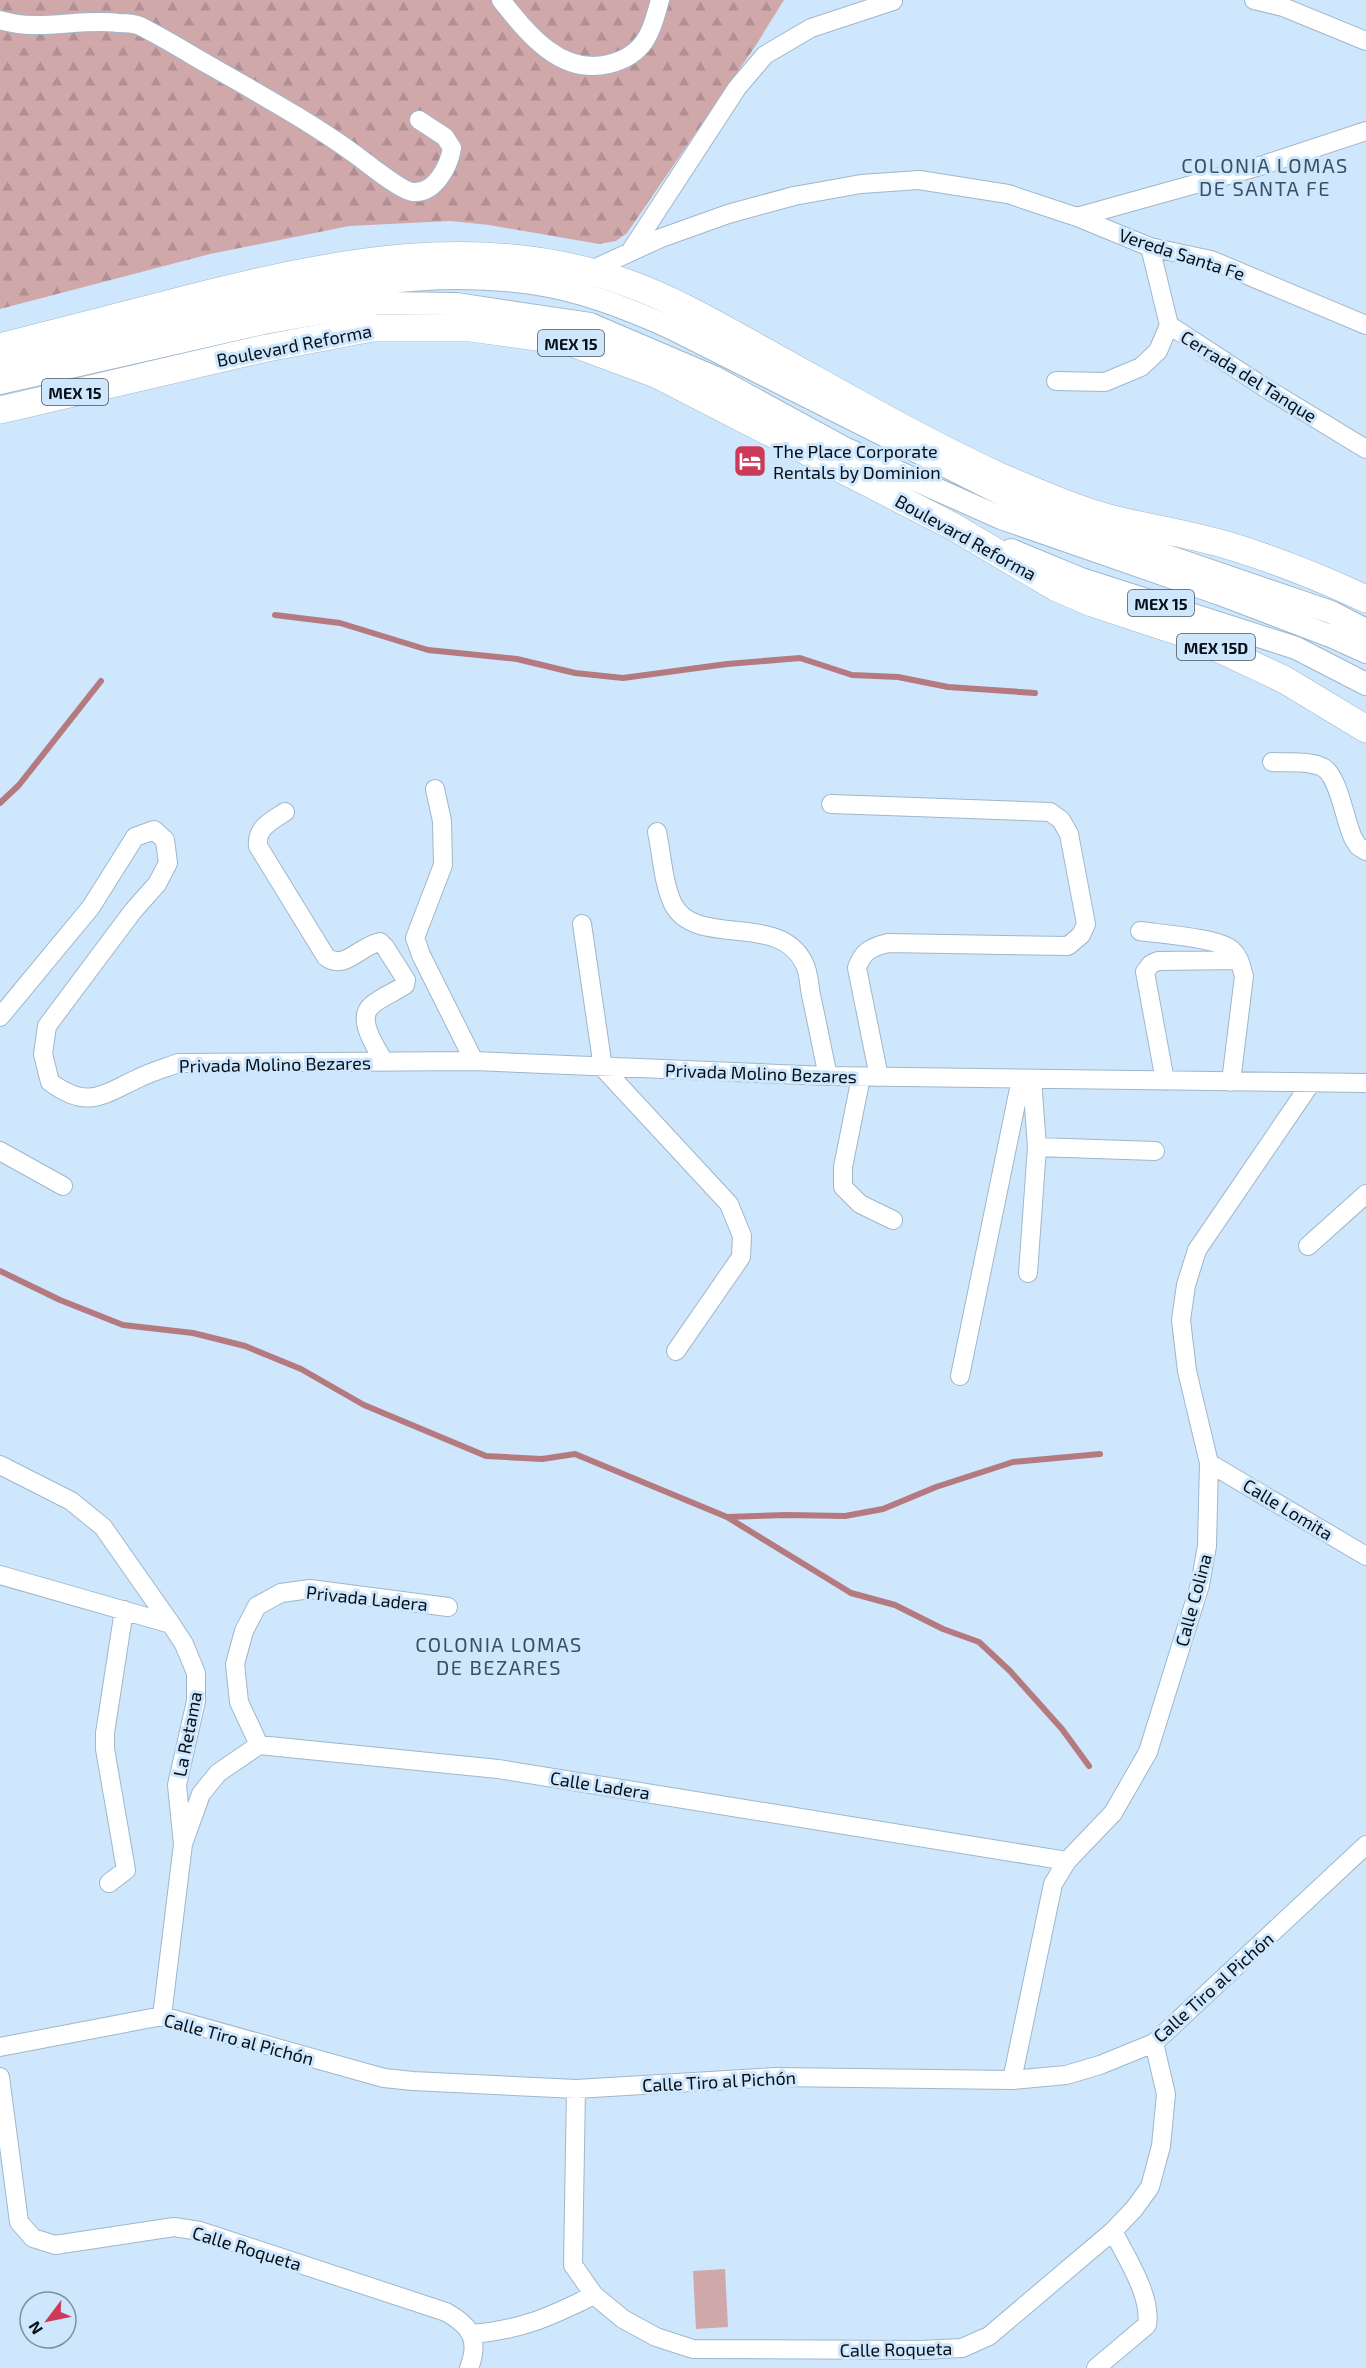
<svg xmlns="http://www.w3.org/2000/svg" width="1366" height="2368" font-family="'Exo 2',sans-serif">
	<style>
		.forest { fill: url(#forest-firs) }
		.garden { fill: #d0a8aa }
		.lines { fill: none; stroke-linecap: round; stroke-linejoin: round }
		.stream { stroke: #b47a7f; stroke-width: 6 }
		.minor-casing { stroke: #9fb7cc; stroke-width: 20 }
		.major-casing { stroke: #9fb7cc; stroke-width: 24 }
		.highway-casing { stroke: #9fb7cc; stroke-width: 28 }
		.minor { stroke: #fff; stroke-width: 18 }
		.major { stroke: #fff; stroke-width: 22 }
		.highway { stroke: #fff; stroke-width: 27 }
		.labels { text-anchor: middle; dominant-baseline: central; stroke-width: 6; stroke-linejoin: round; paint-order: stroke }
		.shield { fill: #cee7fd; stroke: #43505c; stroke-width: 1.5 }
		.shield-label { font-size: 16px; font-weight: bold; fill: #070f17 }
		.street-label { font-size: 18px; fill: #070f17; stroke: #cee7fd }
		.poi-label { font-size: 18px; fill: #070f17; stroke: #cee7fd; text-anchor: start }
		.neighbourhood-label { font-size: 20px; letter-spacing: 1.5px; fill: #3a4f61; stroke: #cee7fd }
	</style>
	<defs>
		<pattern id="forest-firs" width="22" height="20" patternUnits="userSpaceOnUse" patternTransform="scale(1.5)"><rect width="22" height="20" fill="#d0a8aa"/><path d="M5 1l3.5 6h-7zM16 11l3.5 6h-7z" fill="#b18f92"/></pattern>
	</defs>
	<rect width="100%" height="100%" fill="#cee7fd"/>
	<path class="forest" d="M0,0H784L756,45L627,233L616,241L599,244L489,225L450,221L349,226L210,254L0,309Z"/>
	<path class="garden" d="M725,2269L728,2327L696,2329L693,2271Z"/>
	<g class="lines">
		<path class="stream" d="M275,615L340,623L428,650L517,659L575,673L623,678L727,664L800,658L852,675L898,677L948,687L1035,693
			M0,803L19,785L101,681
			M0,1271L60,1300L123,1325L193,1333L245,1346L301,1369L364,1405L486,1456L542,1459L575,1454L727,1517L851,1593L895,1605L943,1629L979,1642L1010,1671L1062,1729L1089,1766
			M727,1517L787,1515L845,1516L883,1509L936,1487L1013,1462L1100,1454"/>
		<defs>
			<path id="minor" d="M501,0C528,34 561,76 609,64C645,55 651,33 660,0
				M1254,0L1283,7L1366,41
				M0,20C38,32 79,18 118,23C125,23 134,23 140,26C166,39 191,55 216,69C263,96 312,123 356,155C367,163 401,191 413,192C435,194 449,166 452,148L445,137L419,120
				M1077,217L1260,166L1366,131
				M1150,247L1169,325L1267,389L1366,449
				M632,249L737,88L765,55L811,28L893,1
				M587,272L661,238L728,214L794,196L861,184L919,180L1008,194L1077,217L1150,247L1211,260L1366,325
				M1056,381L1105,382L1141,367L1158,351L1169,325
				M1272,762C1287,763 1311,760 1324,768C1339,778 1345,821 1353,838L1358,846L1366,851
				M435,789L442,821L443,865L415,938L421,955L474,1061
				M831,804L1050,812L1061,820L1069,834L1086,924L1081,935L1068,946L888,943C871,947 862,952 857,968L879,1077
				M285,812C271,821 256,828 258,846L326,957C345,971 359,946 380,942L385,947L406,980L405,985C395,992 381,997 372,1005C355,1019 377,1048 384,1062
				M657,832C662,855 663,883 673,904C696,949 779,911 804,963C809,972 809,985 811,995C817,1022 822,1049 828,1076
				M582,924L603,1068L729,1204L742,1236L741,1257L676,1351
				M1140,931C1160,934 1220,938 1232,950C1240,957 1241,967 1244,976L1231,1082
				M0,1017L91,907L135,837L154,830L165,840L168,863L157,884L133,911L47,1026L43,1054L50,1082C88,1110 102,1095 139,1078C151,1072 165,1068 178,1063L474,1061L828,1076L1366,1083
				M861,1077L843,1167V1187L860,1204L893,1220
				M1165,1081L1145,972L1151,964L1158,961L1239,960
				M1037,1147L1155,1151
				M0,1151L63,1186
				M1308,1246L1366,1194
				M1028,1273L1037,1147L1032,1079
				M960,1376L1021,1079
				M1209,1463L1366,1556
				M0,1465L71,1501L103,1527L171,1624L184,1644L196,1673V1701L177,1785L183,1844L162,2016
				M0,1575L171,1624
				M259,1745L239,1702L235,1664L244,1631L257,1606L281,1593L310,1589L448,1607
				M183,1844L201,1794L218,1773L259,1745L498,1769L1067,1861
				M109,1883L126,1870L105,1749V1733L124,1610
				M0,2047L162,2016L384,2078L413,2081L576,2089L776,2077L1012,2080L1066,2075L1100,2065L1154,2043L1366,1845
				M0,2077L19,2222L33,2238L55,2245L174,2227L200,2231L446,2312C471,2326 480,2340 469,2368
				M1012,2080L1053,1884L1067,1861L1113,1813L1148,1752L1200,1585L1207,1546L1209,1463L1187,1371L1181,1320L1186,1285L1197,1250L1311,1083
				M576,2089L573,2265L594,2295L623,2319L656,2337L693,2349L920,2350L962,2348L989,2336L1113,2231L1134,2209L1150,2187L1161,2146L1166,2094L1154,2043
				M472,2334C521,2330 550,2317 594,2295
				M1096,2368L1147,2325C1152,2296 1126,2257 1113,2231"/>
			<path id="major" d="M0,367C72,349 144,331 216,314C319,291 426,267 531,283C580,290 624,307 669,327L1055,521L1096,538L1164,555L1331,612L1366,630
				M0,383L264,323L379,303L456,304L590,324L714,377L844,448L1001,518L1220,594L1333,637L1366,652
				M1011,550L1081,579L1296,648L1366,684"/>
			<path id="highway" d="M0,347C61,331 122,316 183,300C330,263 479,230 627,283C675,300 719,326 764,351C842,394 920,440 1001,477C1039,493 1077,510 1117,520C1155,529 1193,535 1230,546C1276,560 1323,579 1366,599
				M0,410L262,349L372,328H471L567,341L656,374L954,527L1055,587L1092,603L1192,636L1285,680L1366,729"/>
		</defs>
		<use href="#minor" class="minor-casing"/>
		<use href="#major" class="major-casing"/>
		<use href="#highway" class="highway-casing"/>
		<use href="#minor" class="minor"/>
		<use href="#major" class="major"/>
		<use href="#highway" class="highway"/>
	</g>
	<defs>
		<symbol id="hotel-square" viewBox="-11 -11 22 22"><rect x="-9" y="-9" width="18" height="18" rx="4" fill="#cb3b58" stroke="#cee7fd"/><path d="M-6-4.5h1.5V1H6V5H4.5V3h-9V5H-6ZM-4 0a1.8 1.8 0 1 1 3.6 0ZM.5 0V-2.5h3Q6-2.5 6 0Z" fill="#fff"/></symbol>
	</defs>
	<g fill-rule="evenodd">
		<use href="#hotel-square" x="731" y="442" width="38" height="38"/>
	</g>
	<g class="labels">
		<g class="shield">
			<rect x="538" y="330" width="66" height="26" rx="4.5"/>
			<rect x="42" y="379" width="66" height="26" rx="4.5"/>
			<rect x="1128" y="590" width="66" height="26" rx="4.5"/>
			<rect x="1177" y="634" width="78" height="26" rx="4.5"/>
		</g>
		<g class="shield-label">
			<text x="571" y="343">MEX 15</text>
			<text x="75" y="392">MEX 15</text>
			<text x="1161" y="603">MEX 15</text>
			<text x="1216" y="647">MEX 15D</text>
		</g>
		<g class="street-label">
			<text transform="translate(1182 254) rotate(18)">Vereda Santa Fe</text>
			<text transform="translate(294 345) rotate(-11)">Boulevard Reforma</text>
			<text transform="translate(1249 376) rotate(32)">Cerrada del Tanque</text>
			<text transform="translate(966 537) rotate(29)">Boulevard Reforma</text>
			<text transform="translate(275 1064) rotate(-1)">Privada Molino Bezares</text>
			<text transform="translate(761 1073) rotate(2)">Privada Molino Bezares</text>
			<text transform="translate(1288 1509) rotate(31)">Calle Lomita</text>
			<text transform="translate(367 1598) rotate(6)">Privada Ladera</text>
			<text transform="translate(1193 1600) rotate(-75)">Calle Colina</text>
			<text transform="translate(187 1734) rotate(-79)">La Retama</text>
			<text transform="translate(600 1785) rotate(9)">Calle Ladera</text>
			<text transform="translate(1213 1987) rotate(-42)">Calle Tiro al Pichón</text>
			<text transform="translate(239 2039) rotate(15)">Calle Tiro al Pichón</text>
			<text transform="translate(719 2081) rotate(-3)">Calle Tiro al Pichón</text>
			<text transform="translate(247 2248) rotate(17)">Calle Roqueta</text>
			<text transform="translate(896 2349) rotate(-1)">Calle Roqueta</text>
		</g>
		<g class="poi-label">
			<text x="773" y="451">The Place Corporate<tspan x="773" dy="21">Rentals by Dominion</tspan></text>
		</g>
		<g class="neighbourhood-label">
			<text x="1265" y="165">COLONIA LOMAS<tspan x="1265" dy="23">DE SANTA FE</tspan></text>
			<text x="499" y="1644">COLONIA LOMAS<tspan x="499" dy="23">DE BEZARES</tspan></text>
		</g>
	</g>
	<g transform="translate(48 2320) rotate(238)"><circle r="28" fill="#cee7fd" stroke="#7e91a1" stroke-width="1.5"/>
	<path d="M0-4.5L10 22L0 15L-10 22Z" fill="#cb3b58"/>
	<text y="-9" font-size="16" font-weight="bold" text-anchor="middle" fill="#070f17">N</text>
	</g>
</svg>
